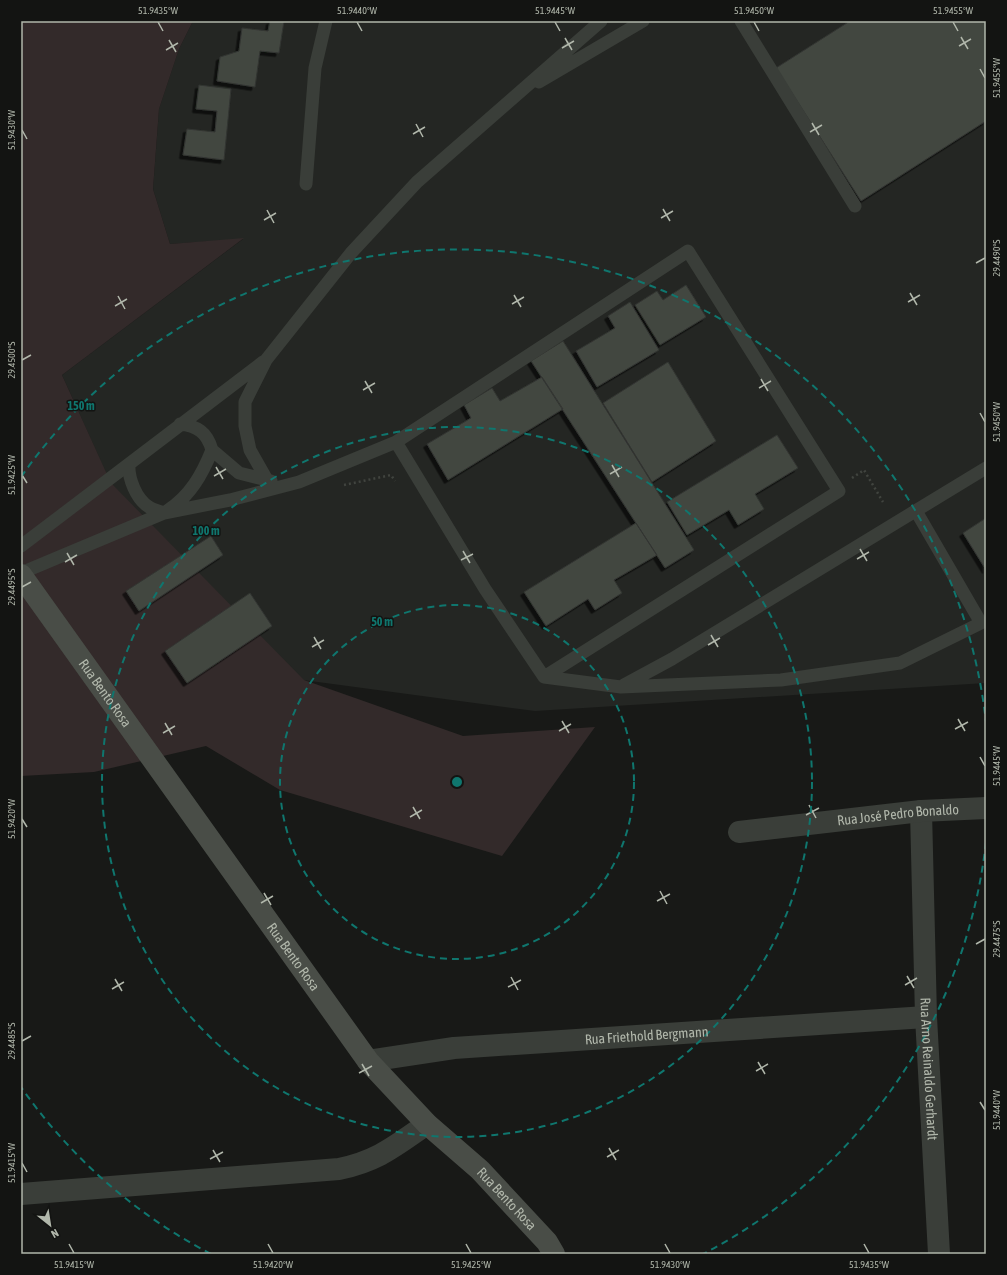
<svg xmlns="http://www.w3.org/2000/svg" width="1007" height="1275" font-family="'Asap Condensed',sans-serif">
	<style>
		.built { fill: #242623 }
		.green { fill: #332a2a }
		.building { fill: #434641; stroke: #323531; filter: url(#shadow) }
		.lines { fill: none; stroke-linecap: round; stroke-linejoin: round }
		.path { stroke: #41443f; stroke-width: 2.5; stroke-dasharray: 2 3; stroke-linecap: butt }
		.service { stroke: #3a3e39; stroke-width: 13 }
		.minor { stroke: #3a3e39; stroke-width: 22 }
		.secondary { stroke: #494d47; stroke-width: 22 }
		.ticks { fill: none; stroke: #b1b7ab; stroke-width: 1.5 }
		.ring { fill: none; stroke: #0f766e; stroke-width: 2; stroke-dasharray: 7 5 }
		.labels { text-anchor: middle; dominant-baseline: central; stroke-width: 3; stroke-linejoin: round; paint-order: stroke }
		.street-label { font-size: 14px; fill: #b1b7ab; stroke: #131412 }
		.centre { fill: #0f766e; stroke: #131412; stroke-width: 2 }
		.ring-label { font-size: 12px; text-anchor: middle; font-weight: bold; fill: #0f766e; stroke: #131412; stroke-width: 3; stroke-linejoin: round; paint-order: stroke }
		.neatline { fill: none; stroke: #b1b7ab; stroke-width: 1.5 }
		.ticks-label { font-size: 10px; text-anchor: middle; fill: #b1b7ab }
	</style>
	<defs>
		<filter id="shadow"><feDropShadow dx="-3.5" dy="3.5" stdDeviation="0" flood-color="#0009"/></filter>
	</defs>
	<rect width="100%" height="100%" fill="#181917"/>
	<path class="built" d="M193,21H986V683L535,711L303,680L111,484L62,375L243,239L170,244L153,189L159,109L179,49Z"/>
	<path class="green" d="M21,21H193L179,49L159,109L153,189L170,244L244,238L62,375L111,483L304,680L463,736L595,727L502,856L280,790L206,746L94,772L21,776Z"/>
	<path class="building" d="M270,21H284L279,53L260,51L255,87L217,81L220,57L239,51L242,28L268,31Z
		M850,21H986V121L861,201L776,68Z
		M199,85L231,89L224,160L183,155L187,129L215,132L217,111L196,109Z
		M686,285L706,317L660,345L635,305L657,291L663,300Z
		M630,302L659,350L597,387L576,351L615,328L608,316Z
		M563,341L694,550L665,568L531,361Z
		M668,362L716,441L652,482L603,403Z
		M542,377L563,409L448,480L427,444L471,418L464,405L492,388L500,401Z
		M777,435L798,468L755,494L764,509L738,525L729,510L687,535L667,502Z
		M986,518V570L963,533Z
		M636,523L657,555L614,580L622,593L595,610L588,599L546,626L524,592Z
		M211,536L223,555L139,611L126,591Z
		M250,593L272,626L187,683L165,651Z"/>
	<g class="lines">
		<path class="path" d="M852,478L864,470L883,502
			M344,485L391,475L395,481"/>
		<path class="service" d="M741,21L855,206
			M539,82L643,21
			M306,184L315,68L326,21
			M396,442L485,589L544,677L621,687L781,680L900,663L981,623L916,511
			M212,450L239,473L271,481
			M267,480L250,450L245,426V402L266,360L351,253L417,182L601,21
			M167,511C190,496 202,475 212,450C207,432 197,426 180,424
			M164,513C159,511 153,510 149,507C136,499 128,478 129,464L263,362
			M21,546L129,464
			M21,573L164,513L230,500L299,482L396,442L688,251L839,491L544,677
			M624,685L672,659L986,468"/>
		<g class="minor">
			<path id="s1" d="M921,811L926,1017L939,1254"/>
			<path id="s2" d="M739,832L921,811L986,808"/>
			<path id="s3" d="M368,1061L454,1048L926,1017"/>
			<path d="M21,1194L339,1169C378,1161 395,1146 427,1124"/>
		</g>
		<path class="secondary" id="s4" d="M21,575L368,1061L427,1124L480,1170L547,1242L554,1254"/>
	</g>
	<path class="ticks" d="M158,22L163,31M357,22L362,31M555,22L560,31M754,22L759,31M953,22L958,31M961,37L968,49M565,38L572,50M169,40L176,52M959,46L971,39M562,48L574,41M166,50L178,43M980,69L985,78M812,123L819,135M416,124L423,137M22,130L27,139M810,132L822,125M413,134L425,127M663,209L670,221M267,210L274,223M661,218L673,211M264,220L276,213M976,263L985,258M910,293L917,305M514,295L521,307M118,296L125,309M908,302L920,295M512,304L524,297M115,306L127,299M22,360L31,355M761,379L768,391M365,381L372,393M759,388L771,381M363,390L375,383M980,413L985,422M612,465L619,477M216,467L223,479M610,474L622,467M22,475L27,483M214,476L226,469M860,549L867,561M463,551L470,563M67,553L74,565M857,559L869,552M461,560L473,554M65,562L77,555M22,587L31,582M711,635L718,647M314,637L321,649M708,645L720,638M312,647L324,640M958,719L965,731M562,721L569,733M165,723L172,735M955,729L968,722M559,731L571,724M163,733L175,726M980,757L985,766M809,805L816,818M413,807L420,819M806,815L819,808M410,817L422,810M22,819L27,827M660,891L667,904M264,893L271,905M657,901L670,894M261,903L273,896M976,944L985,939M907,976L914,988M511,977L518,990M115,979L122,991M905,985L917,978M508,987L521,980M112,989L124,982M22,1041L31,1036M758,1062L765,1074M362,1064L369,1076M756,1071L768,1064M359,1073L372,1066M980,1102L985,1110M609,1148L616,1160M213,1150L220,1162M607,1157L619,1150M210,1159L223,1152M22,1163L27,1172M69,1244L74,1253M268,1244L273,1253M466,1244L471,1253M665,1244L670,1253M864,1244L869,1253"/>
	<g class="ring">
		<circle cx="457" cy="782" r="177"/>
		<circle cx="457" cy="782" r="355"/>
		<path d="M986 842A532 532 0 0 1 703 1254M211 1254A532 532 0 0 1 21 1087M21 477A532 532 0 0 1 986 722"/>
	</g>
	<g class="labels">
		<g class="street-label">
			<text stroke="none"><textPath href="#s4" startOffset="145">Rua Bento Rosa</textPath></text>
			<text stroke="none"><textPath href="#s2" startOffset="160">Rua José Pedro Bonaldo</textPath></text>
			<text stroke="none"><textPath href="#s4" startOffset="469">Rua Bento Rosa</textPath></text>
			<text stroke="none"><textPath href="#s3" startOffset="280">Rua Friethold Bergmann</textPath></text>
			<text stroke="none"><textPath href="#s1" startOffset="258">Rua Arno Reinaldo Gerhardt</textPath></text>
			<text stroke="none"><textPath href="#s4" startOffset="793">Rua Bento Rosa</textPath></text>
		</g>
	</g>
	<circle cx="457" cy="782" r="6" class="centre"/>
	<g class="ring-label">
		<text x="81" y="410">150 m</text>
		<text x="206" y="535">100 m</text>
		<text x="382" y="626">50 m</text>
	</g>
	<rect width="1007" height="1275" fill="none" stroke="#131412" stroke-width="44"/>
	<g transform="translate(50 1225) rotate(150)" stroke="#131412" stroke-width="3" paint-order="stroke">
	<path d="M0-3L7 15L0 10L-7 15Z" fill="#b1b7ab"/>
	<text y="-6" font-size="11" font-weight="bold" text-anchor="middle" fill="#b1b7ab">N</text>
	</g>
	<rect x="22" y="22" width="963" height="1231" class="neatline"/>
	<g class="ticks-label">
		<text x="158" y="14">51.9435°W</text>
		<text x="357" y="14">51.9440°W</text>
		<text x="555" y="14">51.9445°W</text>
		<text x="754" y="14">51.9450°W</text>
		<text x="953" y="14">51.9455°W</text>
		<text transform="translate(996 78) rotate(-90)" y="4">51.9455°W</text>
		<text transform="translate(11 130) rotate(-90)" y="4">51.9430°W</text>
		<text transform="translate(996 258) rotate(-90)" y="4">29.4490°S</text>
		<text transform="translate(11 360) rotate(-90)" y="4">29.4500°S</text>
		<text transform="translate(996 422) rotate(-90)" y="4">51.9450°W</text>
		<text transform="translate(11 475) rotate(-90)" y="4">51.9425°W</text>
		<text transform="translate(11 587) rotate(-90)" y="4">29.4495°S</text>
		<text transform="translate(996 766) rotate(-90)" y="4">51.9445°W</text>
		<text transform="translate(11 819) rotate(-90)" y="4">51.9420°W</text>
		<text transform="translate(996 939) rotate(-90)" y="4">29.4475°S</text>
		<text transform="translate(11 1041) rotate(-90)" y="4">29.4485°S</text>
		<text transform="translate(996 1110) rotate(-90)" y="4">51.9440°W</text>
		<text transform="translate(11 1163) rotate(-90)" y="4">51.9415°W</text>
		<text x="74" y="1268">51.9415°W</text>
		<text x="273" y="1268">51.9420°W</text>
		<text x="471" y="1268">51.9425°W</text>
		<text x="670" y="1268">51.9430°W</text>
		<text x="869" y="1268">51.9435°W</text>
	</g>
</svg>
